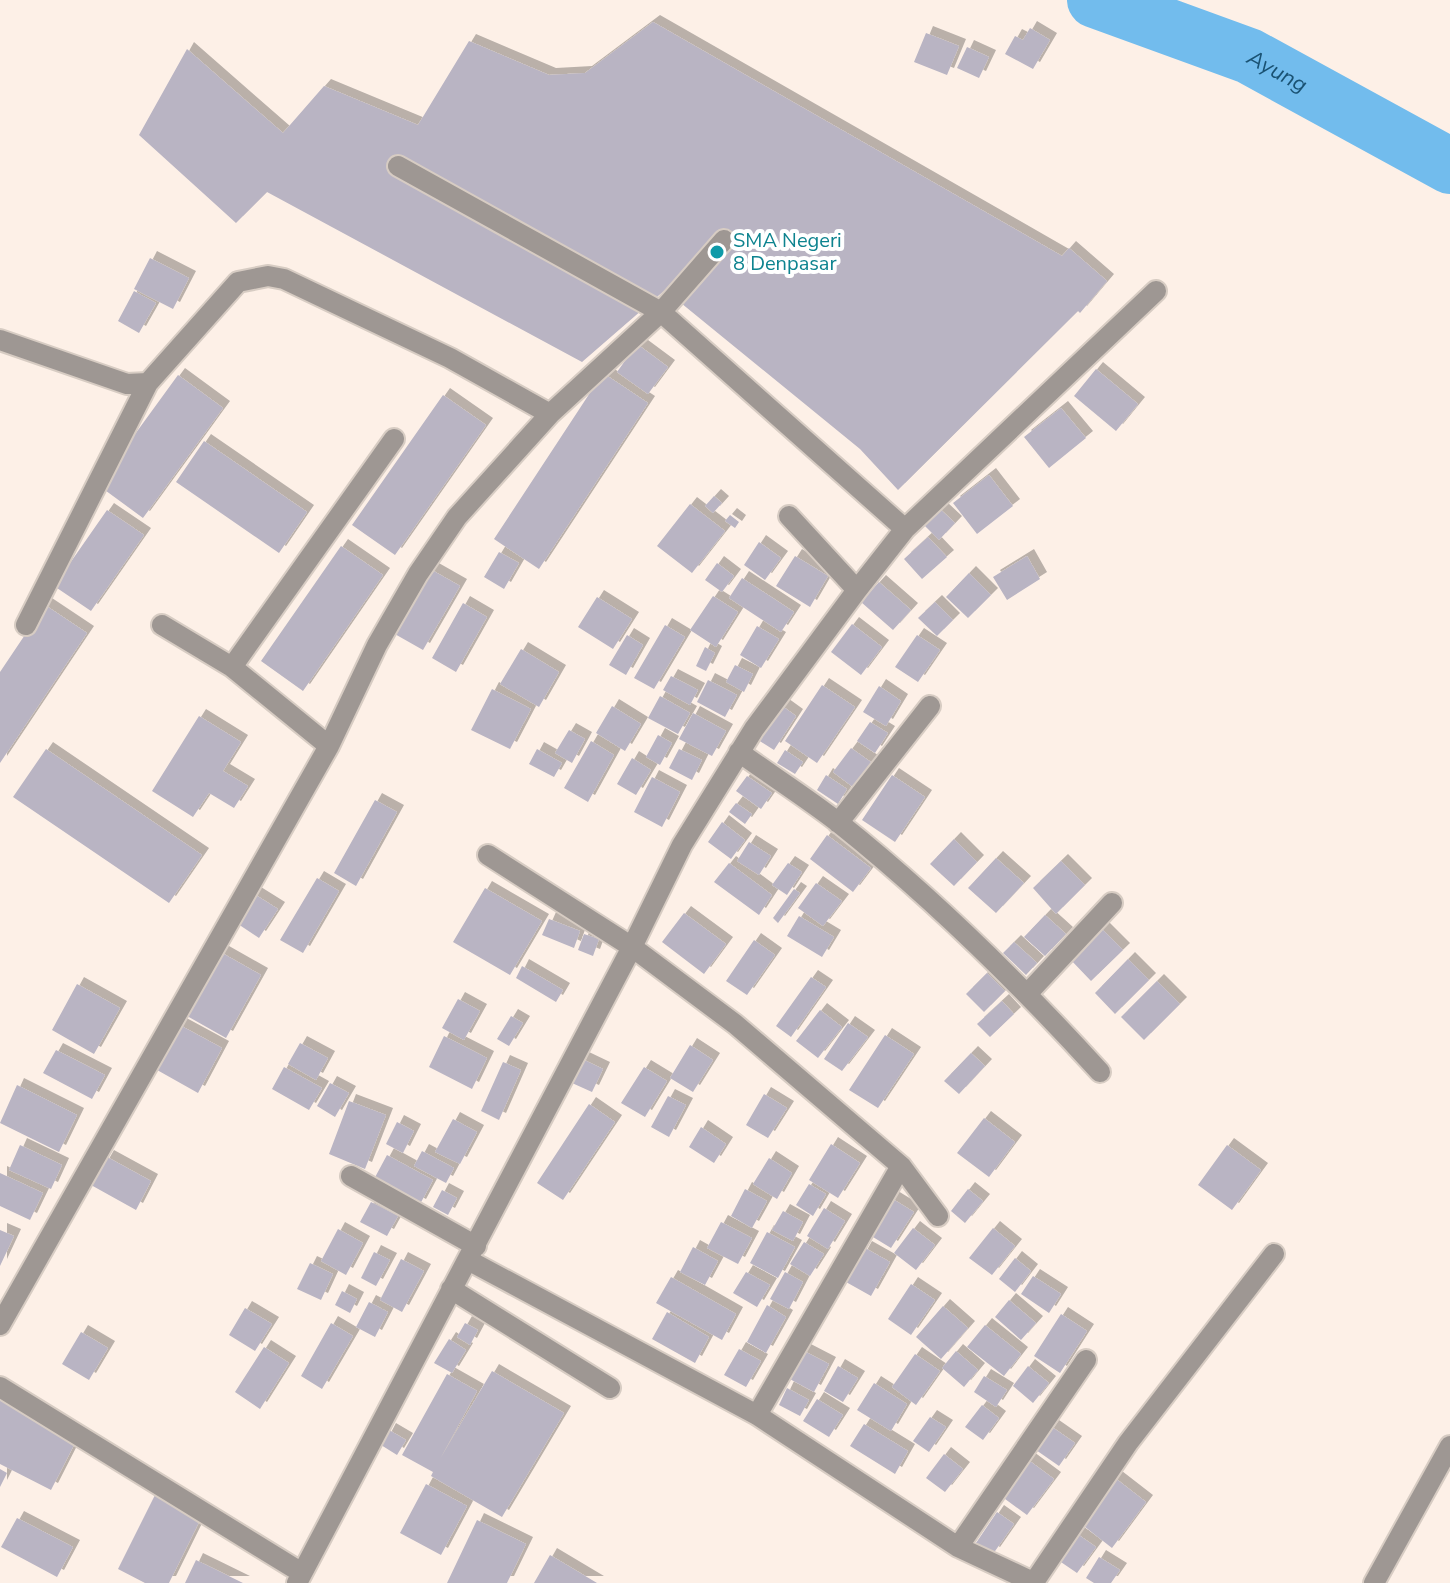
<svg xmlns="http://www.w3.org/2000/svg" width="1450" height="1583" font-family="'Nunito Sans',sans-serif">
	<style>
		.lines { fill: none; stroke-linecap: round; stroke-linejoin: round }
		.river { stroke: #72bced; stroke-width: 56 }
		.building { fill: #b9b4c3; filter: url(#shadow) }
		.minor-casing { stroke: #d7ccc3; stroke-width: 24 }
		.minor { stroke: #9e9793; stroke-width: 20 }
		.culture-dot { fill: #0f9aa8; stroke: #fff; stroke-width: 3 }
		.labels { text-anchor: middle; dominant-baseline: central; stroke-width: 8; stroke-linejoin: round; paint-order: stroke }
		.culture-label { font-size: 20px; fill: #0d838f; stroke: #fff; text-anchor: start }
		.water-label { font-size: 22px; font-style: italic; fill: #1a5273; stroke: #fff }
	</style>
	<defs>
		<filter id="shadow"><feDropShadow dx="7" dy="-7" stdDeviation="0" flood-color="#0004"/></filter>
	</defs>
	<rect width="100%" height="100%" fill="#fdf0e7"/>
	<g class="lines">
		<path class="river" id="s1" d="M1095,0L1249,56L1450,166"/>
	</g>
	<path class="building" d="M653,22L1062,256L1069,248L1107,281L1080,313L1078,311L898,490L860,449L665,290L582,362L267,192L236,223L139,135L187,49L283,133L324,86L418,125L469,41L549,75L585,73Z
		M1030,28L1050,40L1033,69L1005,54L1015,36L1023,40Z
		M926,33L959,46L947,75L914,62Z
		M967,47L989,57L979,78L957,68Z
		M150,258L189,278L173,309L134,289Z
		M134,291L156,303L139,333L118,321Z
		M637,344L668,367L648,394L617,372Z
		M1096,369L1138,404L1116,431L1074,396Z
		M603,373L648,403L539,569L494,539Z
		M178,375L223,408L143,518L98,485Z
		M443,395L486,425L395,555L352,525Z
		M1061,408L1086,438L1049,468L1024,437Z
		M204,441L307,512L279,553L176,482Z
		M989,475L1013,506L977,534L953,503Z
		M714,496L722,503L713,513L705,506Z
		M690,504L725,531L692,573L657,546Z
		M940,509L955,523L939,540L924,525Z
		M107,510L144,535L91,611L54,586Z
		M730,515L739,522L735,528L725,521Z
		M928,537L947,557L922,579L904,559Z
		M759,542L781,558L765,580L744,565Z
		M341,546L383,575L303,691L261,661Z
		M499,552L519,563L504,589L484,577Z
		M795,556L828,576L810,607L776,586Z
		M1027,556L1040,579L1007,600L993,577Z
		M717,563L734,576L722,592L705,580Z
		M430,569L460,586L423,650L393,633Z
		M969,573L991,595L968,618L946,597Z
		M742,578L794,612L781,632L729,598Z
		M879,582L911,610L893,630L861,602Z
		M713,596L738,612L716,647L690,630Z
		M597,597L632,619L613,649L578,627Z
		M935,602L953,620L937,636L918,618Z
		M463,603L487,617L456,672L432,658Z
		M45,605L87,633L0,763V672Z
		M852,624L882,647L861,675L831,652Z
		M665,625L685,637L654,689L634,678Z
		M757,626L779,639L761,668L740,655Z
		M627,635L643,645L626,675L609,665Z
		M917,635L940,650L918,682L895,667Z
		M705,647L715,653L706,671L696,666Z
		M521,649L559,672L539,707L500,684Z
		M735,665L753,674L744,692L726,682Z
		M671,676L698,690L690,705L663,690Z
		M708,680L737,695L725,717L697,702Z
		M822,685L855,707L817,763L785,741Z
		M879,686L901,701L886,726L863,712Z
		M492,689L531,709L510,749L471,730Z
		M660,696L690,713L678,734L648,718Z
		M778,703L796,716L774,750L755,738Z
		M612,706L641,724L625,751L596,733Z
		M693,713L726,731L712,756L679,739Z
		M199,716L241,742L223,771L248,786L234,808L209,793L193,817L152,791Z
		M870,722L888,733L875,753L857,741Z
		M569,730L585,739L572,763L555,753Z
		M658,735L672,743L660,765L646,757Z
		M591,741L614,755L588,802L564,788Z
		M851,748L875,765L857,790L833,772Z
		M46,749L202,855L169,903L13,797Z
		M537,749L562,763L554,777L529,764Z
		M679,749L702,760L692,780L669,768Z
		M785,750L803,762L795,774L777,763Z
		M632,758L651,770L636,795L617,784Z
		M826,775L847,789L838,804L817,790Z
		M892,775L925,797L895,842L862,820Z
		M747,776L772,793L761,809L736,791Z
		M652,777L680,792L662,827L634,812Z
		M375,800L397,812L356,886L334,873Z
		M736,803L752,814L745,824L729,812Z
		M722,822L745,840L731,859L708,842Z
		M827,835L871,868L853,892L810,859Z
		M954,839L977,862L954,886L930,864Z
		M749,842L771,856L759,875L737,861Z
		M996,858L1024,883L996,913L968,888Z
		M1061,861L1085,885L1056,914L1033,888Z
		M729,863L772,895L759,915L714,882Z
		M788,863L802,872L787,895L772,885Z
		M317,878L339,891L303,953L280,940Z
		M816,883L842,901L823,926L798,908Z
		M485,888L542,921L510,975L453,942Z
		M794,889L800,893L778,923L773,918Z
		M254,894L278,909L259,938L235,922Z
		M684,913L726,944L704,974L662,942Z
		M1045,915L1066,934L1045,956L1024,937Z
		M799,916L834,937L822,957L787,936Z
		M549,919L580,931L574,948L542,935Z
		M1100,927L1123,950L1091,981L1069,958Z
		M584,934L599,939L593,956L578,950Z
		M754,940L775,955L747,995L726,981Z
		M1014,942L1037,963L1026,975L1003,953Z
		M215,949L261,975L226,1038L180,1012Z
		M1128,959L1149,980L1115,1014L1095,993Z
		M522,966L563,990L556,1002L516,978Z
		M987,973L1005,991L984,1012L966,994Z
		M811,977L826,987L791,1037L776,1026Z
		M1157,981L1180,1004L1144,1040L1121,1017Z
		M77,984L120,1008L94,1054L52,1030Z
		M458,999L480,1011L464,1040L442,1028Z
		M1002,1001L1014,1014L990,1037L977,1024Z
		M820,1010L842,1027L818,1058L796,1041Z
		M511,1016L523,1023L509,1046L497,1039Z
		M174,1022L222,1048L198,1093L150,1066Z
		M848,1023L868,1037L842,1071L824,1059Z
		M885,1035L914,1054L878,1108L849,1090Z
		M444,1036L487,1058L472,1089L429,1067Z
		M300,1043L328,1058L316,1080L288,1064Z
		M690,1045L713,1060L693,1092L670,1078Z
		M56,1050L105,1075L92,1099L43,1073Z
		M971,1053L985,1066L959,1094L944,1081Z
		M582,1059L603,1069L592,1092L572,1083Z
		M503,1062L521,1070L499,1120L481,1111Z
		M284,1067L322,1088L309,1110L272,1089Z
		M644,1067L667,1081L645,1117L621,1103Z
		M330,1083L349,1093L335,1117L317,1106Z
		M17,1085L77,1115L59,1152L0,1123Z
		M764,1094L787,1108L768,1138L746,1125Z
		M668,1096L686,1105L669,1137L651,1127Z
		M349,1101L386,1115L365,1169L329,1154Z
		M589,1104L615,1122L563,1200L537,1183Z
		M984,1118L1015,1142L989,1177L957,1153Z
		M453,1119L477,1132L460,1164L435,1152Z
		M397,1122L414,1131L403,1153L386,1144Z
		M701,1127L726,1144L714,1163L689,1147Z
		M831,1144L860,1163L838,1198L809,1180Z
		M20,1145L62,1165L51,1189L9,1170Z
		M1227,1145L1261,1170L1232,1210L1198,1185Z
		M422,1151L454,1168L446,1183L414,1166Z
		M387,1155L433,1180L419,1206L373,1181Z
		M107,1157L151,1181L136,1210L91,1185Z
		M769,1158L792,1173L777,1199L753,1184Z
		M0,1173L43,1193L30,1220L0,1206Z
		M809,1184L826,1194L813,1216L796,1205Z
		M745,1189L767,1201L752,1228L731,1216Z
		M968,1189L983,1201L965,1223L951,1211Z
		M442,1190L457,1198L448,1215L433,1207Z
		M891,1198L914,1212L891,1248L868,1234Z
		M371,1202L398,1216L387,1236L360,1222Z
		M824,1208L845,1221L828,1249L807,1236Z
		M783,1211L803,1222L793,1241L772,1230Z
		M721,1222L752,1238L738,1264L707,1248Z
		M913,1228L935,1245L916,1270L894,1253Z
		M993,1228L1015,1246L992,1275L969,1258Z
		M338,1229L363,1243L346,1275L321,1261Z
		M0,1230L14,1236L0,1266Z
		M767,1232L795,1247L778,1278L750,1263Z
		M804,1242L824,1254L810,1276L790,1264Z
		M693,1247L718,1261L705,1285L680,1272Z
		M865,1248L890,1262L871,1296L846,1282Z
		M374,1252L390,1260L376,1286L361,1278Z
		M1015,1258L1031,1271L1015,1292L999,1279Z
		M401,1259L424,1271L402,1312L380,1300Z
		M310,1263L333,1274L321,1300L297,1289Z
		M746,1272L770,1285L757,1307L733,1293Z
		M785,1272L803,1282L789,1309L770,1299Z
		M1033,1276L1061,1294L1049,1313L1021,1294Z
		M671,1277L736,1314L722,1340L656,1303Z
		M911,1284L935,1300L911,1335L888,1319Z
		M342,1291L357,1299L350,1313L335,1305Z
		M1009,1300L1036,1323L1021,1340L995,1317Z
		M369,1302L388,1312L375,1337L356,1327Z
		M767,1305L786,1317L766,1353L747,1342Z
		M943,1306L968,1328L941,1359L916,1337Z
		M245,1308L272,1324L255,1351L229,1335Z
		M667,1312L709,1337L695,1363L652,1339Z
		M1061,1314L1087,1331L1060,1373L1034,1356Z
		M331,1323L353,1336L322,1389L301,1376Z
		M465,1323L478,1330L470,1345L457,1337Z
		M985,1325L1021,1354L1004,1376L967,1347Z
		M81,1332L108,1348L89,1380L62,1364Z
		M449,1339L466,1350L452,1373L434,1363Z
		M264,1347L289,1363L260,1409L235,1392Z
		M739,1349L761,1361L746,1387L724,1375Z
		M800,1349L829,1364L814,1392L786,1377Z
		M956,1351L978,1370L964,1387L942,1368Z
		M915,1354L940,1371L916,1405L892,1387Z
		M838,1366L858,1378L843,1402L824,1391Z
		M1028,1366L1049,1383L1033,1403L1013,1386Z
		M492,1371L564,1413L502,1517L431,1476L433,1472L402,1455L447,1374L477,1391L440,1459Z
		M984,1376L1007,1390L996,1407L974,1392Z
		M874,1383L907,1404L891,1431L857,1410Z
		M787,1388L809,1400L800,1416L779,1405Z
		M0,1396L78,1437L51,1490L0,1464Z
		M817,1399L843,1415L829,1437L803,1421Z
		M982,1405L999,1418L983,1440L965,1427Z
		M930,1417L946,1427L929,1452L913,1441Z
		M864,1424L908,1451L895,1474L850,1446Z
		M1052,1427L1075,1443L1059,1466L1036,1450Z
		M389,1430L406,1440L397,1455L381,1445Z
		M944,1454L963,1469L945,1492L926,1478Z
		M1027,1459L1054,1479L1027,1515L1001,1496Z
		M0,1469L7,1473L0,1487Z
		M1115,1478L1146,1502L1112,1548L1080,1523Z
		M426,1484L467,1506L441,1555L400,1533Z
		M157,1491L203,1514L169,1583H145L118,1569Z
		M997,1512L1014,1524L993,1554L976,1543Z
		M17,1518L73,1547L57,1577L1,1547Z
		M477,1520L526,1544L507,1583H447Z
		M1073,1531L1096,1547L1077,1573L1055,1558Z
		M550,1555L597,1583H534Z
		M1099,1557L1120,1570L1111,1583H1094L1086,1578Z
		M196,1560L243,1583H185Z"/>
	<g class="lines">
		<defs>
			<path id="minor" d="M398,166L661,312L724,240
				M0,340L127,384L148,383L238,282L268,276L284,279L450,358L550,414L457,517L418,574L377,645L329,746L0,1325
				M550,414L661,312L905,529
				M789,516L857,590
				M26,625L148,383
				M162,625L232,667L329,746
				M232,667L394,439
				M739,752C772,776 807,798 839,823C933,898 1019,983 1100,1072
				M838,823L930,706
				M488,855L632,947L735,1024L901,1166L938,1216
				M1028,993L1112,903
				M351,1176L476,1246
				M468,1260L757,1415L958,1547L1035,1583
				M451,1289L610,1388
				M0,1387L302,1573
				M757,1415L901,1166
				M958,1547L1086,1360
				M1034,1582L1128,1443L1274,1254
				M297,1583L632,947L682,845L754,729L857,590L905,529L1156,291
				M1374,1583L1450,1446"/>
		</defs>
		<use href="#minor" class="minor-casing"/>
		<use href="#minor" class="minor"/>
	</g>
	<circle class="culture-dot" cx="717" cy="252" r="8"/>
	<g class="labels">
		<g class="culture-label">
			<text x="733" y="240">SMA Negeri<tspan x="733" dy="23">8 Denpasar</tspan></text>
		</g>
		<g class="water-label">
			<text stroke="none"><textPath href="#s1" startOffset="196">Ayung</textPath></text>
		</g>
	</g>
</svg>
